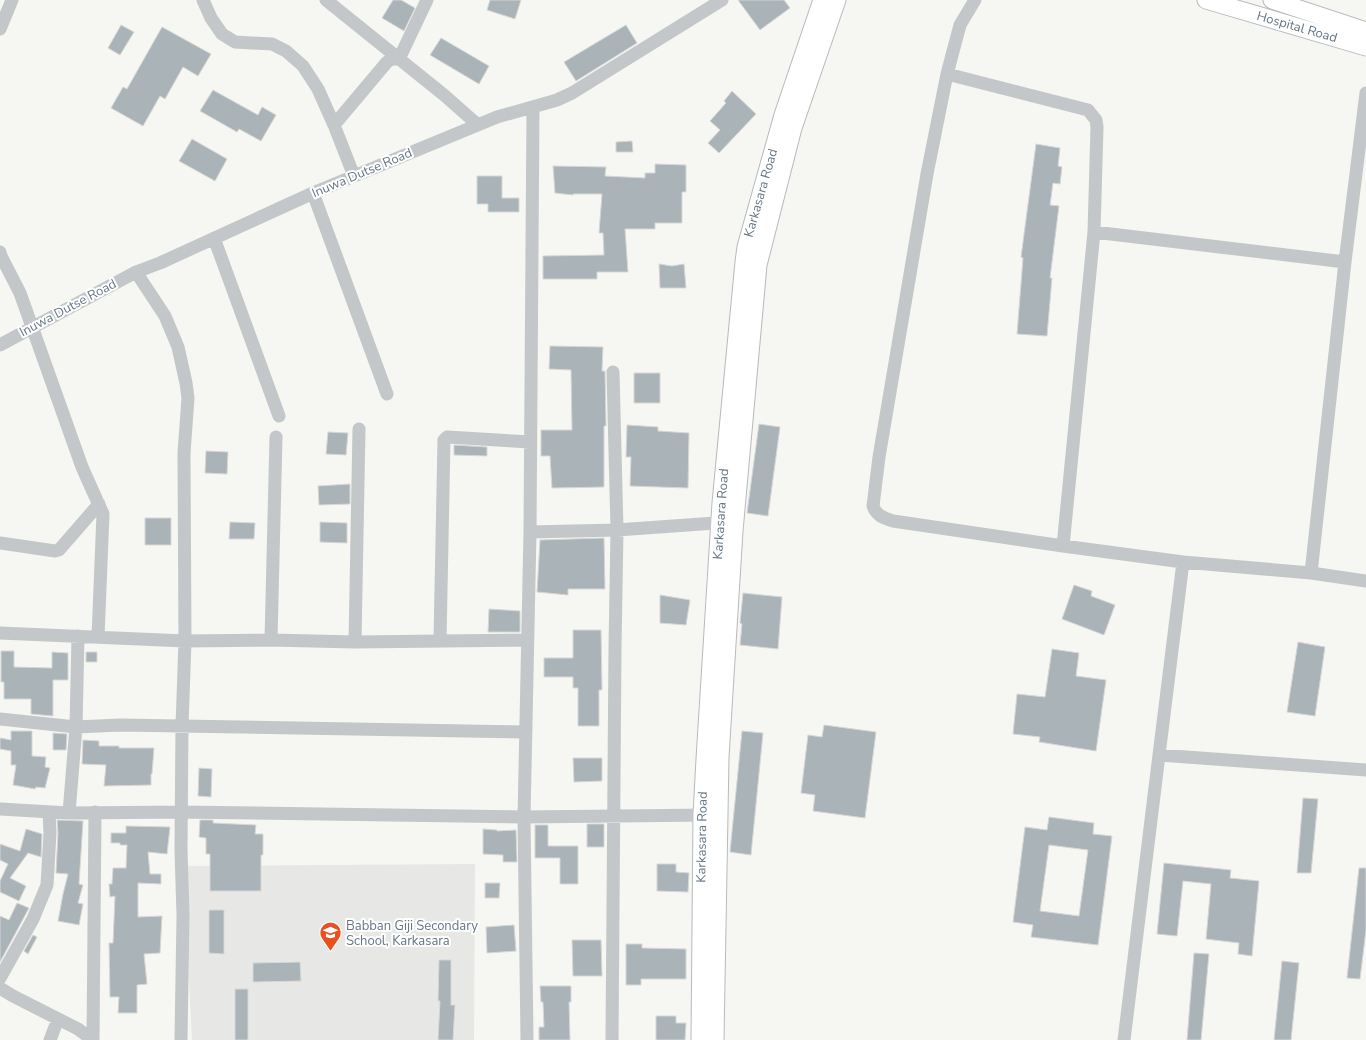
<svg xmlns="http://www.w3.org/2000/svg" width="1366" height="1040" font-family="'Nunito Sans',sans-serif">
	<style>
		.built { fill: #e7e8e6 }
		.building { fill: #aab3b8; stroke: #d7d7d5; fill-rule: evenodd }
		.lines { fill: none; stroke-linecap: round; stroke-linejoin: round }
		.major-casing { stroke: #b6babe; stroke-width: 19 }
		.minor { stroke: #c3c7ca; stroke-width: 13 }
		.major { stroke: #fff; stroke-width: 17 }
		.labels { text-anchor: middle; dominant-baseline: central; stroke-width: 4; stroke-linejoin: round; paint-order: stroke }
		.street-label { font-size: 13px; fill: #647685; stroke: #fff }
		.poi-label { font-size: 13px; fill: #647685; stroke: #fff; text-anchor: start }
	</style>
	<rect width="100%" height="100%" fill="#f6f6f2"/>
	<path class="built" d="M475,864L474,1040H192L183,866Z"/>
	<path class="building" d="M393,0H401L415,8L404,31L382,18Z
		M490,0H521L515,19L487,10Z
		M738,0H784L790,8L760,30Z
		M121,25L134,32L120,55L108,48Z
		M626,25L637,43L576,81L564,62Z
		M162,27L211,54L198,76L183,67L165,99L160,96L143,126L111,108L123,87L127,89Z
		M441,38L489,66L479,84L430,55Z
		M213,90L258,115L262,107L276,115L261,141L239,129L237,132L200,111Z
		M732,91L756,114L719,153L708,143L720,130L710,121L726,103L724,101Z
		M192,139L227,159L215,181L179,161Z
		M632,141L633,152H616V142Z
		M1036,144L1060,148L1058,166L1062,167L1060,184L1053,183L1050,205L1059,206L1050,278H1052L1047,336L1017,334L1023,258L1021,257Z
		M655,164L686,165V192H682V223H655V229H625L628,272H597V279H543V256L604,255L603,233H599L602,194H573V195L555,193L553,166L606,167L605,176L645,178V173H655Z
		M477,176H502V198H519V212H488V204H477Z
		M659,264L672,266L684,264L686,288H660Z
		M550,346L603,347L602,371H605L606,426H604V487L552,488L550,456H541V430H572L571,370L549,369Z
		M634,373H660V403H634Z
		M759,424L780,427L768,516L747,513Z
		M627,425L658,427V431L689,433L688,488L630,486L631,457H626Z
		M328,432L348,433L346,455L326,454Z
		M454,445L487,447V456L454,455Z
		M206,451L228,452L227,474L205,473Z
		M350,484V504L319,505L318,486Z
		M145,518H171V545H145Z
		M230,522L255,523L254,539H229Z
		M320,522L347,523V543L320,542Z
		M604,538L605,589H568V595L537,592L540,540Z
		M1074,585L1092,591L1091,596L1115,605L1104,635L1062,619Z
		M743,593L782,597L778,649L740,645L742,624L740,623Z
		M660,595L690,600L686,625L660,623Z
		M489,609L520,611V632H488Z
		M573,630H601L602,690H599V726H578V688H573V677H544V658H573Z
		M1298,642L1325,647L1315,716L1287,712Z
		M1052,649L1079,653L1076,676L1106,680L1096,751L1039,742L1040,737L1013,734L1017,694L1045,697Z
		M1,651H14V667L52,668V652L68,653V680H53V716L31,714V699H4V682H1Z
		M86,652H97V662H86Z
		M824,725L876,732L865,818L813,811L815,795L801,793L808,735L822,737Z
		M11,731H32V756L46,757L45,767L50,768L45,788L36,787L35,789L13,785L16,765H11V751L0,749V738L11,740Z
		M742,731L763,733L751,855L730,852Z
		M53,733L67,734L66,750H53Z
		M83,740L99,741V746H119V748H154L152,774H151V785L104,786L106,765L82,764Z
		M573,758H602V781L574,782Z
		M199,768L212,769L211,797L198,796Z
		M1303,798L1318,799L1311,873H1297Z
		M1049,817L1094,823L1093,834L1112,836L1098,945L1031,937L1033,925L1013,922L1025,827L1047,830ZM1049,845L1088,850L1079,916L1040,911Z
		M57,820L83,821L79,884L83,885L78,903L83,904L79,925L58,921L63,894L68,874L56,873L58,833Z
		M200,820H213V823L256,825L255,834H263V855H261V891H210V854H206V838L199,837Z
		M587,824H604V847H587Z
		M535,825H548V846H578V884H560V858H535Z
		M126,826L170,827L167,854L148,852L150,874H161V884L138,883V917L162,916L160,953L144,954L147,984L137,985V1013H118L119,997H110L109,943H113L115,896L110,897L109,884H112L113,868H126L127,845H120V843H111V833H126Z
		M26,829L42,834L41,857L28,853L10,878L26,886L19,901L0,892V881L8,864L0,860V844L20,851Z
		M483,829L497,830V831L516,830L517,862H503V855L483,854Z
		M1164,863L1231,870L1230,878L1259,881L1252,956L1238,954L1239,943L1206,939L1211,884L1183,881L1177,936L1157,934Z
		M657,864H676V872L689,873L688,892L657,891Z
		M1359,868H1366V930L1360,979L1347,978Z
		M485,883H500L499,898H485Z
		M17,903L29,908L0,962V916L9,920Z
		M209,910H224V954L209,953Z
		M514,925L516,951L487,953L486,927Z
		M33,935L37,937L28,954L24,951Z
		M572,940H601L602,976H573Z
		M626,944H642V948L686,949V979H641V985H626Z
		M1194,953L1209,954L1201,1040H1187Z
		M439,960H451V1005H455L453,1040H438L440,1001H438Z
		M1282,961L1299,963L1291,1040H1274Z
		M300,962L301,981L253,982V963Z
		M540,986H571V1002H569L570,1040H539V1027H544L543,1002H541Z
		M235,989H248V1040H235Z
		M656,1016H676V1023H686L685,1040H656Z"/>
	<g class="lines">
		<defs>
			<path id="major" d="M1206,0L1366,47
				M1272,0L1366,31
				M700,1040L702,815L705,759L721,503L744,262L746,247L783,115L822,0
				M715,1040L720,757L734,531L758,265L793,128L837,0"/>
		</defs>
		<use href="#major" class="major-casing"/>
		<path class="minor" d="M203,0L211,18L222,34L235,42L272,44L286,51L303,66L318,89L334,125L354,176
			M326,0L444,95L478,125
			M975,0L960,25L947,74L927,174L879,457L873,506C876,515 883,518 893,521L1063,546L1183,562
			M0,29L12,0
			M947,74L1088,110L1096,120L1097,127L1094,232L1063,546
			M1366,93L1345,262L1311,573L1366,581
			M334,125L387,62L392,59H399L427,0
			M313,193L387,394
			M1094,232L1345,262
			M214,238L279,416
			M0,252L1,256L20,293L82,467L103,514L98,637
			M136,272L165,316L178,347L186,383L188,398L184,453L185,641L182,726L181,850L183,915L181,1040
			M0,345L136,272L160,263L313,193L497,117L557,100L572,93L722,0
			M530,532L617,530L729,522
			M0,543L55,551L59,550L99,504
			M0,633L185,641L271,640L355,642L527,640
			M271,640L276,437
			M440,641L444,440L447,437L530,442
			M355,642L359,429
			M0,719L76,727L120,725L526,732
			M1159,755L1183,562L1311,573
			M0,809L69,813L181,812L524,817L710,815
			M69,813L76,727L78,636
			M0,978L33,919L47,885L50,833L49,812
			M0,988L13,996L78,1029L93,1040
			M50,1040L58,1019
			M93,1040L95,812
			M527,1040L524,817L530,532L533,107
			M612,1040L615,647L617,530L613,372
			M1124,1040L1159,755L1366,770"/>
		<use href="#major" class="major"/>
	</g>
	<defs>
		<symbol id="school-pin" viewBox="-11 -11 22 30"><path d="M0 17L-7.5 6A9.5 9.5 0 1 1 7.5 6Z" fill="#ea4f1f" stroke="#fff"/><path d="M0-5L7-2L0 1L-7-2ZM-4 1L0 2.5L4 1V4Q0 6-4 4Z" fill="#fff"/></symbol>
	</defs>
	<g fill-rule="evenodd">
		<use href="#school-pin" x="318" y="920" width="25" height="34"/>
	</g>
	<g class="labels">
		<g class="street-label">
			<text transform="translate(1297 27) rotate(16)">Hospital Road</text>
			<text transform="translate(362 173) rotate(-23)">Inuwa Dutse Road</text>
			<text transform="translate(761 193) rotate(-74)">Karkasara Road</text>
			<text transform="translate(68 308) rotate(-28)">Inuwa Dutse Road</text>
			<text transform="translate(721 514) rotate(-86)">Karkasara Road</text>
			<text transform="translate(702 837) rotate(-89)">Karkasara Road</text>
		</g>
		<g class="poi-label">
			<text x="346" y="926">Babban Giji Secondary<tspan x="346" dy="15">School, Karkasara</tspan></text>
		</g>
	</g>
</svg>
